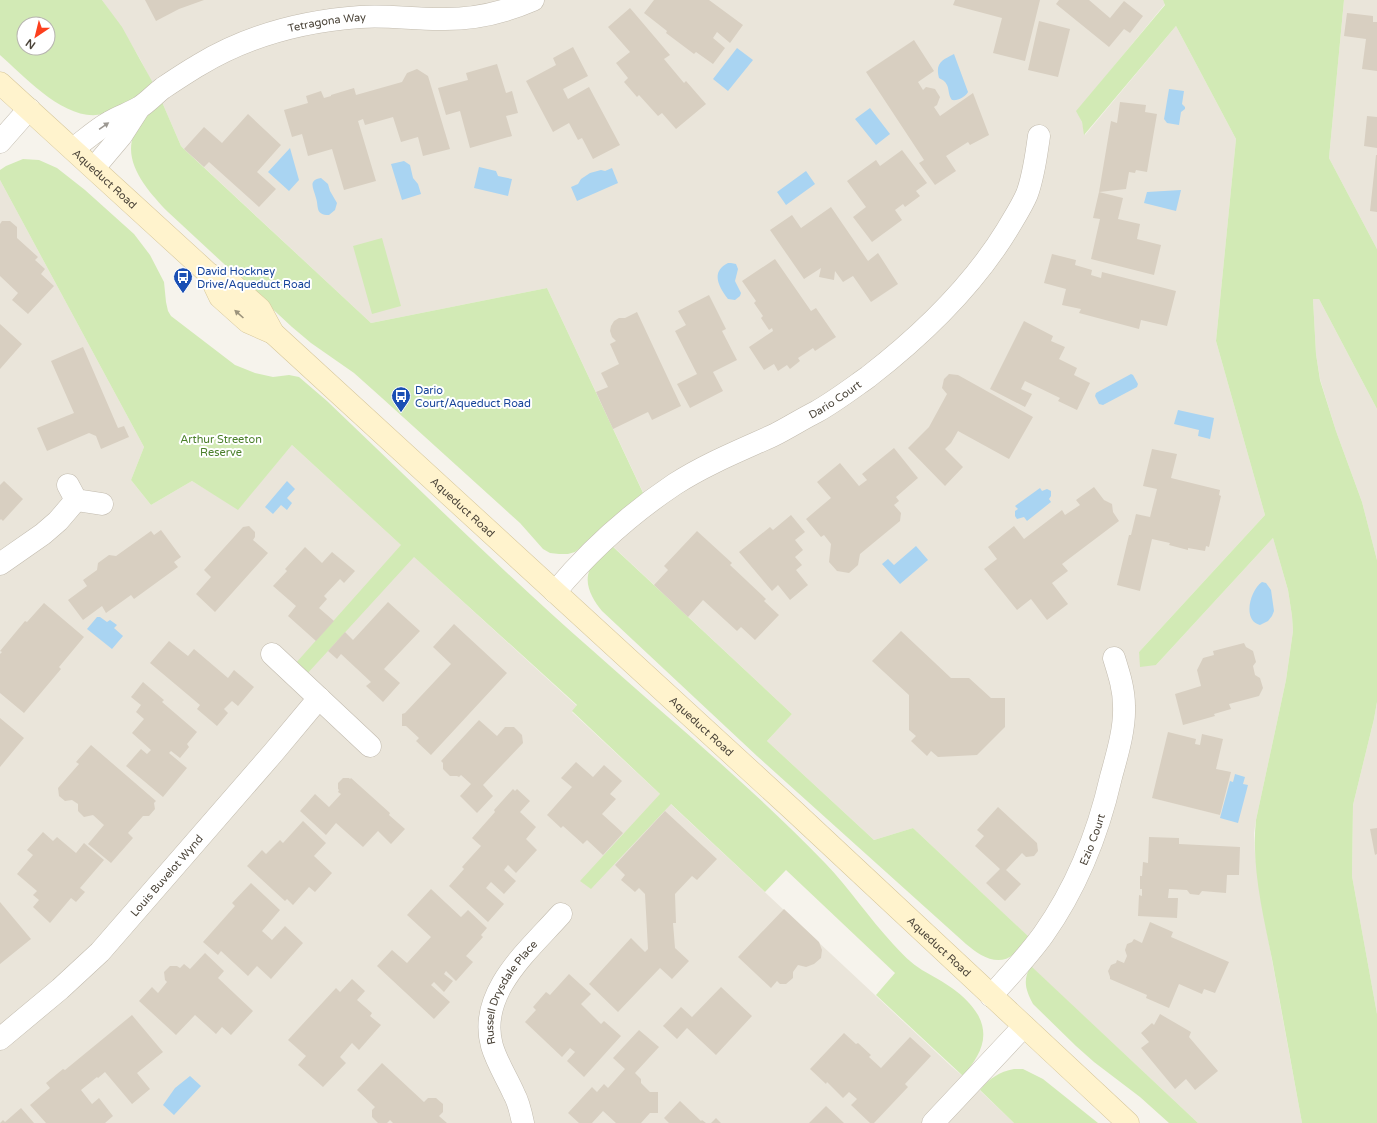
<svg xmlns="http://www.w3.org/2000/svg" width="1377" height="1123" font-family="'Varela Round',sans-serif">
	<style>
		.residential { fill: #eae5da }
		.green { fill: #d2eab5; fill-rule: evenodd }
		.water { fill: #a9d4f2 }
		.building { fill: #d8cfc1 }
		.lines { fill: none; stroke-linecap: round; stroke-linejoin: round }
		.street-casing { stroke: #c2bbae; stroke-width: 23 }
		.secondary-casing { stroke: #d6c79b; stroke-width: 23 }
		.street { stroke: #fff; stroke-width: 22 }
		.secondary { stroke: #fff3cd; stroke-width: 22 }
		.oneway { fill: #9c9892 }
		.oneway2 { fill: #9c937c }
		.labels { text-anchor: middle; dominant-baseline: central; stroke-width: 4; stroke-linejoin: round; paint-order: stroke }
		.street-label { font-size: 11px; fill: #4b4439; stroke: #fff }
		.transit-label { font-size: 11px; fill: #164399; stroke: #fff; text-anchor: start }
		.park-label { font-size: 11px; fill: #4a7f2a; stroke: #fff }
	</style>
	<rect width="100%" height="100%" fill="#f6f3ec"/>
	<path class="residential" d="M102,0H1163L1165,4L1077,111L1082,122L1085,135L1176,26L1236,139L1216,341L1265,515L1139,652L1140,658L1156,665L1273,538L1288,590L1292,616L1293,631L1286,680L1256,820L1254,833L1255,854L1261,900L1302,1123H1198L1023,959L1036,944L913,828L874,840L767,741L792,714L605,539L648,503L547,288L371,323L181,146L162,102L140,59L121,27Z
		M1344,0H1377V249L1329,158Z
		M0,180L144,447L131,480L151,505L192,481L238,509L292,445L577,706L572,712L952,1067L970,1082H971L1014,1123H0Z
		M1313,299H1319L1377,409V560L1362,502L1336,431L1320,379L1316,354Z
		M1377,702V1014L1352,876L1353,805L1374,719Z"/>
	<path class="green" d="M0,0H102L122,27L153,83C139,95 122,109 103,114C66,123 25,77 0,55ZM24,24H48V48H24Z
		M1163,0H1344L1329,158L1377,249V409L1319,299H1313L1316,354L1320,380L1336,431L1362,502L1377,560V702L1374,719L1353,805L1352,876L1377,1014V1123H1302C1292,1068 1282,1013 1272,959C1263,914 1251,866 1256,820L1286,680L1293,631L1292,616L1288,590L1273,538L1156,665L1140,667L1139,652L1265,515L1216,341L1236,139L1176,26L1084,135L1082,122L1076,111L1165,5Z
		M162,102L181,146L184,149L371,323L547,288L644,495L575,552L568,554H559L550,553L543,549L520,523L382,398L354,373L311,343L292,327L168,212C149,192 122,163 134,134C135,130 136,125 138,122C144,114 155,108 162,102Z
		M23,159L39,160L57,168L85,190L134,234L150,255L164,282L166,302L168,311L171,316L235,365L255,373L273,377L289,375L299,377L327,401C415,485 501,570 592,650C670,720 752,787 825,863C849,888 869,918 893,944C902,954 911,963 922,970C943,982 965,993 978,1015C991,1039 978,1058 963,1076L876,995L895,973L786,870L765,892L671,804L591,889L580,881L660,794L572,711L577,705L414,557L306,675L295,664L401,545L292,445L238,510L192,481L151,505L131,480L144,447L0,180V170L6,166Z
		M382,238L401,306L372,314L353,246Z
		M611,545L792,714L767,741L874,840L913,828L1030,938C1025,943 1020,950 1014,954C998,968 979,955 966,944L757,756L602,611C593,600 583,584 590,569C595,561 605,552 611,545Z
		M1031,966L1198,1123H1169L1140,1097L1094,1062L1076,1046L1033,1004C1026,991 1022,980 1031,966Z
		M1014,1069H1023L1043,1079L1098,1123H1014L980,1090C990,1078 999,1072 1014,1069Z"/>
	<path class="water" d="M737,48L753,60L728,91L713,79Z
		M954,54L968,92C965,97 958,101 952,100C946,92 952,84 939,78C935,63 942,60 954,54Z
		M1169,89L1184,91L1182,104L1185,107V109L1181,112L1179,125L1167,123L1164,119Z
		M870,108L890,134L876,145L855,119Z
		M290,148L299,180L289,191L268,172Z
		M404,161L410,165L413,178L418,184L421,194L402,200L391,164Z
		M479,167L496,171L498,176L512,179L508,196L474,188Z
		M612,168L618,183L577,201L571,187L578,184L581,179L590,173L601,170L605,171Z
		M806,171L815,184L786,205L777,192Z
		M321,178L328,184L330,191L337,203L335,210L329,215C315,215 319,207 316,198C314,189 307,180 321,178Z
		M1181,190L1176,211L1144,203L1147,192Z
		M728,263H731L736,264L738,269L735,281L741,293L740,296L735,300L728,299C719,287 710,272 728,263Z
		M1131,374L1133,375L1138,384L1137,387L1103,405L1099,404L1095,396L1096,393Z
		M1178,410L1214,418L1210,439L1198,436L1199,430L1174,424Z
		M287,481L295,489L287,498L292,503L287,510L281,505L273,514L265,507Z
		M1040,488L1042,491L1047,489L1051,491V496L1049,499L1051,502L1027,521L1024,517L1017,519L1015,516V511L1018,509L1015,506Z
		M916,546L928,560L900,584L882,564L888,559L894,565Z
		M1262,582L1266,583L1271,590L1274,611L1272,616L1268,621L1260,625C1242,621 1250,590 1262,582Z
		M97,617H100L107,622L110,620L117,625L114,628L123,636L112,649L87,629Z
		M1235,774L1245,777L1243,784L1248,785L1238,823L1220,818L1230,781L1233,782Z
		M190,1076L201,1086L174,1115L163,1105L175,1088Z"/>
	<path class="building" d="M145,0H204L179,9L156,21Z
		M654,0H709L743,25L730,43L717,32L713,38L725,48L713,64L696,52L694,54L666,33L667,31L644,13Z
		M955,0H1040L1025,61L993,53L1002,18L953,5Z
		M1059,0H1089L1110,18L1124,1L1143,16L1130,33L1124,29L1109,47L1056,4Z
		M630,8L670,55L664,59L684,83L686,81L706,104L676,129L662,113L658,116L639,95L637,97L624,82L628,78L616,63L630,52L608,27Z
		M1347,13L1373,16V22H1377V71L1362,69L1366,39L1344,36Z
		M1039,21L1070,29L1058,77L1028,70Z
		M914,40L934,71L918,82L923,90L926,87L935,89L940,97L937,105L934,107L940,116L973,93L989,135L970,145L968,142L946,156L956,171L935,185L919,163L924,160L866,72Z
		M573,47L588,76L563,89L568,99L589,87L620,145L593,159L582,138L578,140L569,123L553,132L526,81L556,65L553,58Z
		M497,64L506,93L512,91L518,113L506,116L512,136L470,148L460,111L446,115L438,88L468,80L466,73Z
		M417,69L428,76L450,149L423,156L418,137L401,142L393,117L365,125L363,119L358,121L376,181L344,190L332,149L308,156L302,134L292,137L284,110L308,103L306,96L321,91L324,98L331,96V95L354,88L356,95L402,82L407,73Z
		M1120,102L1146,105L1145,112L1157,114L1147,172L1136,170L1135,173L1129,172L1126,189L1099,192L1111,121L1117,123Z
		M248,114L281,145L257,172L276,189L259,207L209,162L204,167L184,149L204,127L222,143Z
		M1367,116L1377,117V148L1364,146Z
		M902,150L927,183L916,191L920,196L905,207L903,204L895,210L902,220L872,242L853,217L866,207L847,181L876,160L880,166Z
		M1376,155H1377V212L1370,211Z
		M1099,192L1123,198L1118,219L1140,224L1137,239L1161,245L1154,275L1091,259L1100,219L1093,218Z
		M831,207L868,261L878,253L898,284L871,302L853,276L843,282L835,271L834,280L819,277L821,268L804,279L770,230L792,215L801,228Z
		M2,221H10L17,227V238L38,257L35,260L45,269L41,274L54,286L28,314L12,300L18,293L0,276V224Z
		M1052,254L1076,260L1075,265L1092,270L1091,275L1101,278L1102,272L1176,291L1167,326L1141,320L1139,329L1079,313L1081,309L1062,305L1066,289L1044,283Z
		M775,259L811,311L816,308L836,337L815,351L813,348L798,358L800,361L790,369L787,365L778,371L774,364L764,370L749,347L773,331L772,328L769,330L761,318L763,316L754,303L756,301L742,281Z
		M709,295L726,329L722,331L737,360L713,372L723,391L690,408L677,384L697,374L675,331L686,325L678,311Z
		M637,312L681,406L652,420L648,412L613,429L596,392L608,387L601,373L619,364L610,344L616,341L612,337L610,331L611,326L614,321L619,318H625Z
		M1024,321L1053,336L1051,341L1065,347L1059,359L1077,368L1074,375L1090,383L1077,410L1058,401L1060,398L1025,381L1021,389L1032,394L1025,407L990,389Z
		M0,324L22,344L0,369Z
		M83,347L118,428L124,426L129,437L101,449L96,436L89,433L47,451L37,428L74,413L51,361Z
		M949,374L958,375L1033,417L1009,459L958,431L951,443L945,449L963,467L945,486L908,448L929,427L947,394L942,388L944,379Z
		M894,448L918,478L896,497L899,501L894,505L901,513L900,521L860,554L858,565L849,573L837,571L829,562L831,544L824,535L821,537L806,519L831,498L817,482L840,463L859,486L867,480L862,474Z
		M1152,449L1177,454L1171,478L1220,490L1219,495L1221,496L1209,547L1206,546L1205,551L1188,548V550L1169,545L1170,543L1152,539L1140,591L1117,585L1129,535H1131L1136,514L1150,517L1157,489L1143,486Z
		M4,481L23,499L3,521L1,519L0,520V485Z
		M1094,487L1104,500L1112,504L1113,512L1119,521L1062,564L1068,571L1052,583L1068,604L1047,620L1031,599L1017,610L984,569L997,559L988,547L1014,526L1024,539L1062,510L1065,515L1080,505L1076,500Z
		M791,515L805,532L795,540L803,550L795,557L802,565L796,570L808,585L790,600L778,585L772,591L739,552L770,527L773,530Z
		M249,526L255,532V537L253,540L268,553L215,612L196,594L211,577L204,570L243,527Z
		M161,530L181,557L174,562L178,567L134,599L131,595L106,613L102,606L83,620L68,600L87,586L83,580L97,570L98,563L109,555L116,556L151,531L154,535Z
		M697,531L732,563L730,565L766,599L764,601L779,615L755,640L741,627L737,631L703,600L688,617L654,585L668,570L664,566Z
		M305,547L322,563L332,552L355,571L344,583L340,579L324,596L327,599L319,608L334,621L316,641L288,616L296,606L273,586L287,571L285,569Z
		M388,602L420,631L384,669L400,683L383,702L366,686L371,682L341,654L337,659L328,651L345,632L353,640Z
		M44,603L84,637L59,667L61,669L24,713L0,693V654L2,652L0,651L25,621L27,622Z
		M454,624L507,673L431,755L416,741L419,738L406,726H402V714L405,713L451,664L433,647Z
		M901,631L951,678H969L991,698H1005V727L977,755L938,757L931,751L927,756L911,741L916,736L909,730V695L872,661Z
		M169,641L188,656L194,649L228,678L234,670L254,687L238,706L232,701L224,709L228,713L217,726L197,709L200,705L150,663Z
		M1244,643L1246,647L1253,651L1256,662L1253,666L1255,675L1260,678L1263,688L1259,696L1229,704L1231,709L1214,714L1215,716L1183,725L1175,694L1201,686L1197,670L1203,658L1214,655L1213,651Z
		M143,682L164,700L162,702L197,732L187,744L189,747L180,758L171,751L169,753L187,768L163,797L126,766L141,749L147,754L151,750L132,733L144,719L136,712L141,705L131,697Z
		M0,718L24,738L0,767Z
		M479,720L497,736L505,727H514L522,735L523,743L483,785L493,796L477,813L460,796L471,784L461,775L459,777L457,776H450L443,769V763L441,761Z
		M1168,732L1196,739L1195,744L1200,745L1202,734L1223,739L1216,769L1231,772L1220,815L1152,798Z
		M91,745L156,801L154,803L155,809L149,816H143L128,833L133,838L111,863L88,844L104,825L93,815L84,817L78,811V804L72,800L65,801L59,796L58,788L79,764L76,762Z
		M576,762L593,777L604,765L622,781L610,794L616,799L602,814L623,833L603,855L587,840L583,844L563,826L561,828L547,815L572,787L561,778Z
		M343,778H349L350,779L351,778L390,813L389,815L405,829L391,844L378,831L363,847L336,823L326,835L300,811L315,794L329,807L341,794L338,792L339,790L338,789V783Z
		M513,789L515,791L517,789L530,801L520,812L536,827L526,839L537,850L516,873L508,865L504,870L516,881L504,894L491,882L486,888L504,904L488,922L449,886L464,869L462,867L481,846L472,838L495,812L494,810Z
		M998,807L1037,843L1038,851L1034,856L1026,857L1022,853L1006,870L1021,884L1005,901L986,883L1000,869L975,846L984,836L977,830Z
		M665,811L717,859L697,880L692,876L675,894L676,923H673L675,948L689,961L672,979L660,968L618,1012L589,984L631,938L645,952L648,949L645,894L639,888L635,892L621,880L625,875L615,865Z
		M303,821L326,843L314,856L332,873L315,892L309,887L293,905L287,899L285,901L247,866L262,850L266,854L280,840L283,843Z
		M1377,828V854L1375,855L1370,829Z
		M43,832L53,841L57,837L76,853L84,843L104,860L80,888L85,892L76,902L71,898L50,923L33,907L39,900L33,895L37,891L17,874L33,855L27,850Z
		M1149,837L1179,838V844L1240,847L1239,875H1227L1226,893L1202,891L1199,895L1190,894L1187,890L1169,889L1168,898H1178L1177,918L1138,916L1139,895L1142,896V889H1140V876H1142L1143,862L1148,863Z
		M251,883L280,910L262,931L272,940L285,926L303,943L271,979L257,966L248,976L221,951L218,955L203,942L235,906L232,903Z
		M431,889L461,917L468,910L487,928L481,935L483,937L466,956L473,962L456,981L446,971L444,974L453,981L444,992L434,982L431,985L450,1002L434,1019L377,966L392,950L407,963L431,937L407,915Z
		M0,902L31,939L0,964Z
		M784,909L819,942L822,950L821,958L814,964L806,967L798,965L793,972V978L786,984H780L777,981L771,988L738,957Z
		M1150,922L1173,932L1171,937L1229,962L1215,993L1204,989L1202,994L1179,984L1169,1008L1146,998L1147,995L1110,979V977L1108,971L1111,965L1116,963L1117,960L1124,963L1127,956L1125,950L1127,944L1132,942L1134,939L1142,943Z
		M205,953L224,971L218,978L253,1011L231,1035L222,1027L216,1034L195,1015L176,1035L139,1001L152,987L158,993L167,982L165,980L164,972L170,966H177L180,968L184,964L190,969Z
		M569,974L591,994L581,1004L601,1024L604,1021L621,1036L584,1077L567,1061L575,1052L570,1048L562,1057L525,1022L536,1010L533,1007L546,992L550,995Z
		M352,979L365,991L357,1000L372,1013L370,1016L381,1025L359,1050L352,1043L340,1057L346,1063L323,1087L298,1065L306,1056L288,1040L336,988L340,992Z
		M721,987L752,1016L716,1055L687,1028L677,1039L663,1026L681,1007L692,1017Z
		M1160,1014L1191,1032L1189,1037L1218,1071L1195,1090L1186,1079L1175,1089L1141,1048L1149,1042L1141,1033L1152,1023L1154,1025Z
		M132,1015L163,1052L137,1073L150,1089L132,1104L105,1072L98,1078L97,1077L81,1090L92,1104L99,1098L113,1116L105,1123H46L30,1105L50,1088L46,1083L63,1069L65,1070Z
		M639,1030L659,1047L635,1073L641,1079V1083L650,1092H658V1113H650L641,1123H616L603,1111L592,1123H579L568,1113L592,1087L597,1092L604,1084L608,1088L625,1069L613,1058Z
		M844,1033L856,1044L858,1043L871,1055L869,1057L881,1068L910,1037L931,1056L905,1084L908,1087L874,1123H870L851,1105L857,1099L849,1092L843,1098L827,1082L826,1084L810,1069Z
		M382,1063L424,1102L428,1098H436L443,1104V1112L439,1116L447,1123H393L390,1120L387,1123H378L372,1117V1110L375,1107L357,1090Z
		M680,1101L701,1121L702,1120L706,1123H669L664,1118Z
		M826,1106L844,1123H809Z
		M21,1108L34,1123H0L3,1120L5,1122Z
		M716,1118L721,1123H711Z"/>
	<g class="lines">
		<defs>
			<g id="street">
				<path d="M0,142L29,109"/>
				<path id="s1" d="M73,149C85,140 97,129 110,122C119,116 131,113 140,107C148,102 155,94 163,88C175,80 187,72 199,65C247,36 304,21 360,17C386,15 412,19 439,19C471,20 503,13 533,0"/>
				<path d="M94,168L121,136L139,108"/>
				<path d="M68,485L76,500L102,504"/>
				<path d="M0,564L43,534L58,521L76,500"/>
				<path id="s2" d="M555,592C590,550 630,514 675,484C706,464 741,450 774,435C788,428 802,419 816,412C834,402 851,389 868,377C921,336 972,287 1007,230C1014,218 1022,206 1027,194C1034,175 1036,156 1039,136"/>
				<path d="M272,654L370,746"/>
				<path id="s3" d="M991,996C1009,976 1027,957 1043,935C1077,887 1098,834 1111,777C1117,755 1125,729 1124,706C1124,689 1119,674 1114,658"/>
				<path id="s4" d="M0,1039L60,989L100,952L273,753L319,698"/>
				<path id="s5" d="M523,1123C521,1113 519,1103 514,1094C507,1078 497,1063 492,1046C477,993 529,950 561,914"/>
				<path d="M933,1123L1024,1026"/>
			</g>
			<g id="secondary">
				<path id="s6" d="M0,83L209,274L232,284L260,309L273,333"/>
				<path id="s7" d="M209,274L220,297L248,322L273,333L794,811L1128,1123"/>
			</g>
		</defs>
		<use href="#street" class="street-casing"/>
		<use href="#secondary" class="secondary-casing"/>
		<use href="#street" class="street"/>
		<use href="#secondary" class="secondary"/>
	</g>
	<defs><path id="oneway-solid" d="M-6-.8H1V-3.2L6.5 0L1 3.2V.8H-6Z"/></defs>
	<use class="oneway" href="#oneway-solid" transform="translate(104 126) rotate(-35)"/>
	<use class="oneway2" href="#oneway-solid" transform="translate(239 314) rotate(-138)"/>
	<defs>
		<symbol id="bus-pin" viewBox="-11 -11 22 30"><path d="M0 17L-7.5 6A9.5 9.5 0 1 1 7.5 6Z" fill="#1a4fb4" stroke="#fff"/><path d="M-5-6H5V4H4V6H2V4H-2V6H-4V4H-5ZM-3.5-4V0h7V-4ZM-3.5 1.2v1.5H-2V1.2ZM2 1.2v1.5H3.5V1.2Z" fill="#fff"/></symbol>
	</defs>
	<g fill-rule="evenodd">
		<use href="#bus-pin" x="172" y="266" width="22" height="30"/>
		<use href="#bus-pin" x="390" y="385" width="22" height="30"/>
	</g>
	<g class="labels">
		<g class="street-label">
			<text stroke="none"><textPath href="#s1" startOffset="288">Tetragona Way</textPath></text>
			<text stroke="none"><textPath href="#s6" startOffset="142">Aqueduct Road</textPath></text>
			<text stroke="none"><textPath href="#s2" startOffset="343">Dario Court</textPath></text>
			<text stroke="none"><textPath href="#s7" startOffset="348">Aqueduct Road</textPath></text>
			<text stroke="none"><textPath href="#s7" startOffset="672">Aqueduct Road</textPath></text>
			<text stroke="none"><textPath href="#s3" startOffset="188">Ezio Court</textPath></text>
			<text stroke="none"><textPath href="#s4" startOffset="234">Louis Buvelot Wynd</textPath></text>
			<text stroke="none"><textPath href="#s7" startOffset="996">Aqueduct Road</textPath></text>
			<text stroke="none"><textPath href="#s5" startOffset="143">Russell Drysdale Place</textPath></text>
		</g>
		<g class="transit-label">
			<text x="197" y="271">David Hockney<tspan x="197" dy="13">Drive/Aqueduct Road</tspan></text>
			<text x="415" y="390">Dario<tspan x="415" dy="13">Court/Aqueduct Road</tspan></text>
		</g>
		<g class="park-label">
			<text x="221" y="439">Arthur Streeton<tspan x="221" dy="13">Reserve</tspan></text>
		</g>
	</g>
	<g transform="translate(36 36) rotate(215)"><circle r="19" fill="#ffffff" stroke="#b7b4b0"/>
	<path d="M0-3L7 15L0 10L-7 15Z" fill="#fc3f1d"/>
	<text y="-6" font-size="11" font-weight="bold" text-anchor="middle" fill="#4b4439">N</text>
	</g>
</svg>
